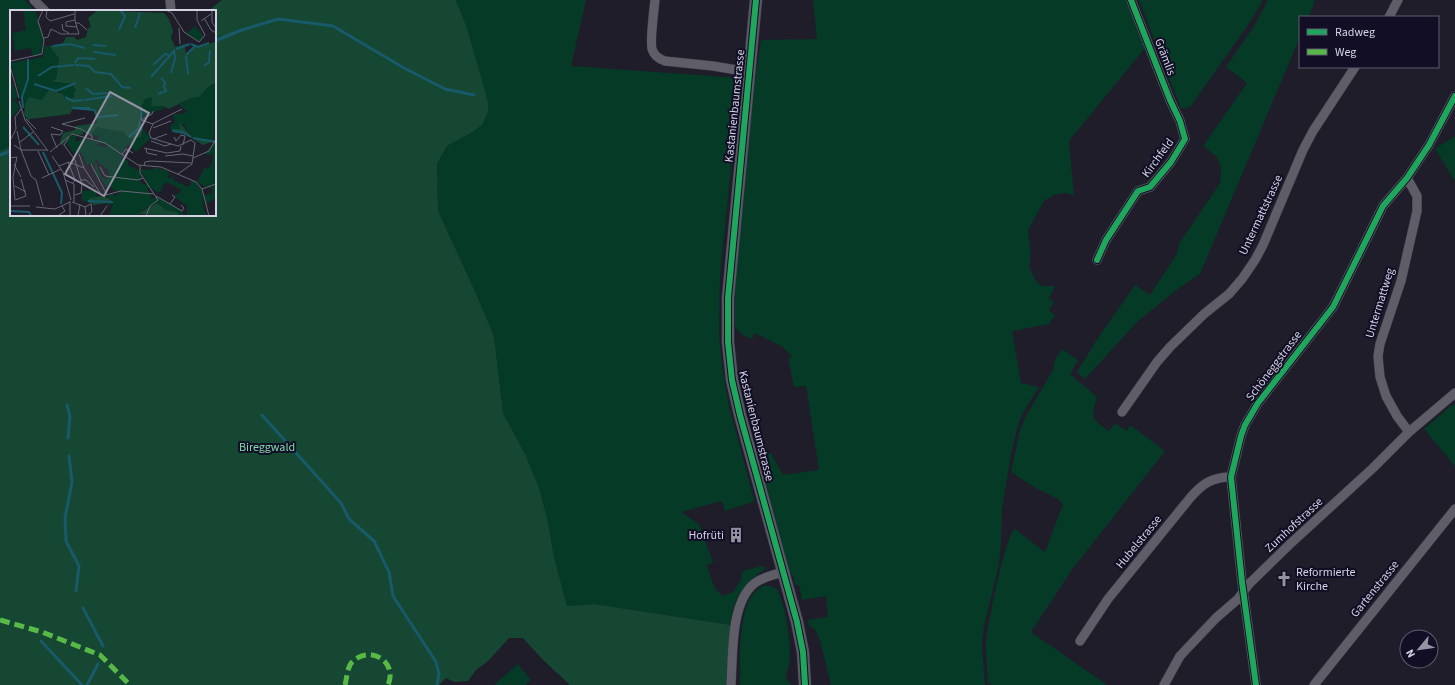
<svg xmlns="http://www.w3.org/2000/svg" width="1455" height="685" font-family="'Source Sans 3',sans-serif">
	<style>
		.green { fill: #053a27 }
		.forest { fill: #154733 }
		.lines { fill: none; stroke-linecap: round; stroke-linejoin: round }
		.stream { stroke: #18596a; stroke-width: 3 }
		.street-casing { stroke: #393943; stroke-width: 10 }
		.secondary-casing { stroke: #393943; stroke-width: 13 }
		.street { stroke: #5e5d68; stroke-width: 9 }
		.secondary { stroke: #585865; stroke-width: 12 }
		.quiet { stroke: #58b947; stroke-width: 5; stroke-dasharray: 10 5; stroke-linecap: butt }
		.cycleway-casing { stroke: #110e25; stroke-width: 8 }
		.cycleway { stroke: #20a55d; stroke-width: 6 }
		.labels { text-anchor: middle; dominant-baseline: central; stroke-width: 4; stroke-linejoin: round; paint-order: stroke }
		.street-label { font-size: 12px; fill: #d3d3e4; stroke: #110e25 }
		.park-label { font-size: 12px; fill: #85d9ae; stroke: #110e25 }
		.poi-label { font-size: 12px; fill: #d3d3e4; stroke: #110e25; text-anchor: end }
		.inset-river { fill: none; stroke: #18596a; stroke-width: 2 }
		.inset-road { fill: none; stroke: #666674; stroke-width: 1 }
		.view { fill: #9493a3; fill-opacity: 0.15; stroke: #9493a3; stroke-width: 2 }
		.inset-edge { fill: none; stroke: #d3d3e4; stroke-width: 2 }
	</style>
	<rect width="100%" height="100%" fill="#1e1d29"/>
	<path class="green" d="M0,0H25L35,11H11V146L0,151Z
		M455,0H586L571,66L740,78L720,276L719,336L722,365L729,406L754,500L753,502L725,511L722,501L681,512L699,524L713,562L707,565C710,575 713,590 723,596L733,592L742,579L741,575L745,570L763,566L766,568C745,584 732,597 731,625L594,604L567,606L554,557L548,522L525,454L503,413L494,336L474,289L438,211L437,164L447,146L471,133L488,103L466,25L457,3Z
		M813,0H1125L1132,11L1145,48L1069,141L1074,195L1065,193L1054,195L1044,201L1028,230L1031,255L1029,267L1036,281L1041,286H1055L1049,298L1054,302L1049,310L1055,315L1049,324L1012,331L1021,383L1039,387L1023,413L1018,425L1011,454L1002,509L1001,544L999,564L984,626L982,644L985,685H831L820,640L815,629L809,626L808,620L828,617L826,596L802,600L799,585H795L793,575L790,573L758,456L771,453L783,475L819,470L806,386L794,387L788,358L792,356L783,347L755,333L752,339C745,336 738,334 735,326V290L754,88L761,40L817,39Z
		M1139,0H1263L1250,22L1191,106L1185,109L1181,108L1180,106Z
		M1268,0H1311L1315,1L1309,17H1300V37L1200,274L1179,288L1137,322L1085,379L1077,372L1096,341L1135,285L1150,295L1177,254L1179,244L1220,183L1221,168L1217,157L1203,146L1247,83L1226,67L1254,26Z
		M1455,136V181L1435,149Z
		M1062,349L1078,360L1070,374L1097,397C1091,418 1090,418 1109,431L1115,423L1127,431L1130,425L1165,451L1071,571L1031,632L1107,685H993L988,683C987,670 986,656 986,643C987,626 1005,540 1014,529L1016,530L1045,552L1063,504L1058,499L1036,488L1011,472L1020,430L1026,416L1053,370L1055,360Z
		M1453,404L1455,406V466L1424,429Z
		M765,585L776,588C785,600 796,660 786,673L787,680L790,682V685H740C741,658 735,597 765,585Z
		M518,664L531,680L525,685H496L495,684Z"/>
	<path class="forest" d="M222,0H455L457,3L466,25L484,87L488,103V112L482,125L471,133L447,146L437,164L438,211L474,289L494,336L503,413L525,454L539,488L548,522L554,557L567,606L594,604L731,625L728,685H570L543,660L523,638H509L488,661L476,670L468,681L454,682L446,678L439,685H0V151L11,146V215H215V11H208Z"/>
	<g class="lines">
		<path class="stream" d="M215,41L239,31L278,19L333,26L404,68L445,89L474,95
			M0,155L11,151
			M67,405L70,416L68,438
			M262,415L341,503L349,519L374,541L389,572L393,596L436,662L439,674L437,685
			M69,456L72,482L65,518L66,541L79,566L76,591
			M83,608L103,646
			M41,641L82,685
			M87,685L98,664"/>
		<defs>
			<path id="street" d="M34,0L45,11
				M170,0L171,11
				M655,0C654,9 650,41 652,49C654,56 659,59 665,61L713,66L749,72
				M1389,17L1398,0
				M1407,178L1417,196V211L1401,281L1380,344L1378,356L1380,377L1386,396L1397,416L1409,432
				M1097,260L1106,240L1138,191L1150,187L1171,162L1185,139L1180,121L1170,100L1131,0
				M1122,412L1157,362L1170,347L1204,314L1229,294L1242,279L1255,260L1263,245L1303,150L1313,131L1355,67
				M1080,641L1108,599L1190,498C1202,484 1212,477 1231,477
				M731,685C733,656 730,602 755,583C763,577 773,575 783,572
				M1164,685L1180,656L1216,618L1238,599L1249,584L1290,544L1373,468L1409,432L1455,393
				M1256,685L1242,582L1231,477L1241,436L1245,425L1258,403L1333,307L1383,206L1407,178L1429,145L1455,96
				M1314,685L1455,509"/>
			<path id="secondary" d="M756,0L728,298V342L732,380L740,415L797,622L803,652L805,685"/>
		</defs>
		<use href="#street" class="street-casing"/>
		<use href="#secondary" class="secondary-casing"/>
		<use href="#street" class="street"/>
		<use href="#secondary" class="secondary"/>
		<path class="quiet" d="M0,620L42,632L100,655L130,685
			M345,685C347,678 347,666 353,661C371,645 398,662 388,685"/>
		<defs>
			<path id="cycleway" d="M756,0L728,298V342L732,380L740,415L797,622L803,652L805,685
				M1097,260L1106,240L1138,191L1150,187L1171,162L1185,139L1180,121L1170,100L1131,0
				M1256,685L1242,582L1231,477L1241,436L1245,425L1258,403L1333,307L1383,206L1407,178L1429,145L1455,96"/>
		</defs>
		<use href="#cycleway" class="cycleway-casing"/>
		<use href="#cycleway" class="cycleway"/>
	</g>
	<defs>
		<symbol id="building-bare" viewBox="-9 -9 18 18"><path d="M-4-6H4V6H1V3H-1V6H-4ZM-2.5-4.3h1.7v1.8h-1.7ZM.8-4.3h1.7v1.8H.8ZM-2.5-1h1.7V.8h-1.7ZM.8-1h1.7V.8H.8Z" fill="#9493a3" stroke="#110e25" stroke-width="2.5" paint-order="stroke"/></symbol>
		<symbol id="church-bare" viewBox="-9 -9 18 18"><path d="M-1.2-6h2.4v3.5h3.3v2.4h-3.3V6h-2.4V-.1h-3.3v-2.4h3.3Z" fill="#9493a3" stroke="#110e25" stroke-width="2.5" paint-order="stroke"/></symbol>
	</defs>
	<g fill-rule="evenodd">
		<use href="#building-bare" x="725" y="524" width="22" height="22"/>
		<use href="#church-bare" x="1273" y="568" width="22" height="22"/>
	</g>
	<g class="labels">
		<g class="street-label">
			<text transform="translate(1165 57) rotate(69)">Grämlis</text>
			<text transform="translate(735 106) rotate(-84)">Kastanienbaumstrasse</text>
			<text transform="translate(1158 158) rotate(-54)">Kirchfeld</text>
			<text transform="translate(1261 215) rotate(-65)">Untermattstrasse</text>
			<text transform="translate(1380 303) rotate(-73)">Untermattweg</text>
			<text transform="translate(1274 366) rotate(-53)">Schöneggstrasse</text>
			<text transform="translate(756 426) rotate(76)">Kastanienbaumstrasse</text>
			<text transform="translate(1294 525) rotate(-43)">Zumhofstrasse</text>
			<text transform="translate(1139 542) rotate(-51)">Hubelstrasse</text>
			<text transform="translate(1375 589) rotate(-51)">Gartenstrasse</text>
		</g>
		<g class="park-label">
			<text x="267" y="447">Bireggwald</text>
		</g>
		<g class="poi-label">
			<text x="724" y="535">Hofrüti</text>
			<text x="1296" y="572" text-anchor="start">Reformierte<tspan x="1296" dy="14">Kirche</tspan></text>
		</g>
	</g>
	<g transform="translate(10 10)">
		<rect width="206" height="206" fill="#1e1d29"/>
		<path d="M13,0H25L33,28L31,44L23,47L21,38L5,41L2,23L16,20ZM185,16L194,27L191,31L185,30L177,23ZM35,35L44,39L49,47L46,69L41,70L62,74L66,81L65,87L55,89L53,84L41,80L32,90L22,88L13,97L1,53L33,47ZM0,67L8,87L0,91ZM206,73L204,128L201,130L183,128L173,114H170L169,119H161L160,116L165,112L163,105L178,102L169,95L181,88L189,87L199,76ZM142,87L141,96H152L155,99L144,102L142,99L141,104L131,108V95L134,89ZM6,90L10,98L0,109V92ZM87,116L114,122L127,128L131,127L134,120L141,128L126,142L118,134L112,143L87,130L89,126L83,125V129L81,125ZM67,125L65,131H70V128L90,132L87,135L94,137L98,135L113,145L112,148L118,151V155L129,161L132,168L129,170L133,174L138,175L130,159L143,160V157L159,161L158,169L164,166L163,170L179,177L182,170L186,173L192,180L194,201L198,206H169L166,202L156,200L146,192L128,203L130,206H99L103,194L98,196L97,193L104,191L97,187L103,183L105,186L111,181H105L100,176L98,178L86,163L84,153L77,155L71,142L65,145L56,133L60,126ZM85,149L98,160L101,167H96L97,170L91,167ZM156,172L170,179L171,182L164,186L177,196V205L173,206V201L147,187L140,189L141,184L137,179L140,177L148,183L152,180L151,178ZM203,134H206V174L195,177L187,172L194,158L198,159L202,153L203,145L194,144ZM206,175V187L196,195L194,185L203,183L201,178H198ZM86,180V189H80L77,192L72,191V181Z" fill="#053a27" fill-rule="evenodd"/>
		<path d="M88,0L154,3L159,9L163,21L161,28L165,37L178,33L175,37L176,44L183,37L181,34L190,36L205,32L206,73L199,76L189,87L181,88L159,99L152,96H141L142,87L135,89L129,102L133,120L131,127L123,129L118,128L114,122L87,117L81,125L74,121L72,125L60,124L52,136L50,132L53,123L65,120V116L87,113L84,101L63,98L60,104L20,109L19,111L14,105L15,95L19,87L32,90L39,80L53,84L55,89L65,87L63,84L66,81L62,74L41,71L46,69L49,48L39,36L53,33L56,27H64L67,30L76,27L78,18L81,17L78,8ZM169,112L183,128L206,130V134L201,132L193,135L177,125L162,122L161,119H170ZM90,186L96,187L104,192L84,195L77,192L80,188ZM147,193L156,200L167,202L169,206L127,204Z" fill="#154733"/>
		<path class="inset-river" d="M125,18L130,3M109,20L115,6L110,0M181,34L188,37L199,33M83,35L96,36M43,36L59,34L75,38M166,39L180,34M84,42L106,45M176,45L185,36M176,46L178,64M65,53L68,48L85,49M65,55L79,56L85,62L101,64L112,77L121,78M143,55L155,44L159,45M194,56L199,52L200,40M161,63L165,48L164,40M28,66L42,57L64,55M141,67L165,40M24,74L46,81L66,73M76,78L83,84L99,83M148,84L156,81L154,77L155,72L151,68M55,87L63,91L73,90M74,90L102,86M13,98L12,87L18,69V49M62,98L84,100L88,107L108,105M64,98H80M131,110V97M13,117L29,135M163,121L172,122L181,127M119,127L129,118L130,111M183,128L206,132M33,142L52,183L51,194M78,191L103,192M0,201L19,202L21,206"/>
		<path class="inset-road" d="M37,0L36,7L40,11L64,4M156,0L162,3L174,22L189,32L195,25L187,10V0M202,0V12L206,18M194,8L201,20L206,23M65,10L56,12V16L67,17M191,11L201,4M65,13H69L77,20M52,14L53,20L59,23M169,18L170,34M34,28L38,27L41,19L51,24H69L65,11V0M1,51L32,44L34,30L28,11L33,0M0,56L9,88M9,91L15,110L38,141M143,101L142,104L131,110L143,114L139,123L141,128L168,136L181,130L185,133L182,154L168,164M75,108L52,114L71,119L82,126V130M16,109L26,119M142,114L172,99M41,117L53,121L50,125L41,124L47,138M143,118L161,111M7,121L11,140M59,127L54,135L65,150L72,175L71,183L65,185M164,127L166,131L171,125L175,126L173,135M1,129L6,119L5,107L11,99M143,129L157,124M141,131L155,136L161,134M9,133L23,122M4,135L11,140H37M134,138L157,143L170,141L171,136M136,139L137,143L147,145M11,140L21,166L26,170L33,196M28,141L39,165M40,142L62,124L95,133L128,155L151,157L186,172L192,179L199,206M69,144L74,158M112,144L116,139L123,143M42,146L53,162L61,190M155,146L173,144L183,146M0,148L7,147L3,167L5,190M183,148L199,141L206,129M58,152L65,170L63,173M4,154L11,167M81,154L97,185M130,155V163L148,190L140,196L136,206M49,156L59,152L74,158L92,186L111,181L144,184M134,156L135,152L141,151L182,153M90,157L95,166L128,170L133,168M32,168L51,159M55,170L64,174V192M71,170H76L84,177M5,176L16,182M192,179L206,174M146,186L172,201L174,198L171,195M5,190L16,186L11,169M62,192L75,197L76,206M160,194L165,187L162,185M0,196H20M26,197L45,199L60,192M75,197L81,194L82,201L79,205M49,205L55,201L52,196M60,206V191M68,206L70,194M90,206L97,196"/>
		<path class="view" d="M100,82L139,103L94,186L55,164Z"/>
		<rect width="206" height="206" class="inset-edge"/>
	</g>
	<rect x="1299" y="16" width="140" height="52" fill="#110e25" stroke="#5f5d71"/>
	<rect x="1307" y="29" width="20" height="6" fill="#20a55d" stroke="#5f5d71"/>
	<text x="1335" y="36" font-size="12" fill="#d3d3e4">Radweg</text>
	<rect x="1307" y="49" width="20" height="6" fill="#58b947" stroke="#5f5d71"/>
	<text x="1335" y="56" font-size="12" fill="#d3d3e4">Weg</text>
	<g transform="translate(1419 649) rotate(241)"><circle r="19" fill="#110e25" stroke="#5f5d71"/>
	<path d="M0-3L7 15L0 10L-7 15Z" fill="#9493a3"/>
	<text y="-6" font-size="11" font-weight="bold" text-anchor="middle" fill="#d3d3e4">N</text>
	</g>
</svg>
